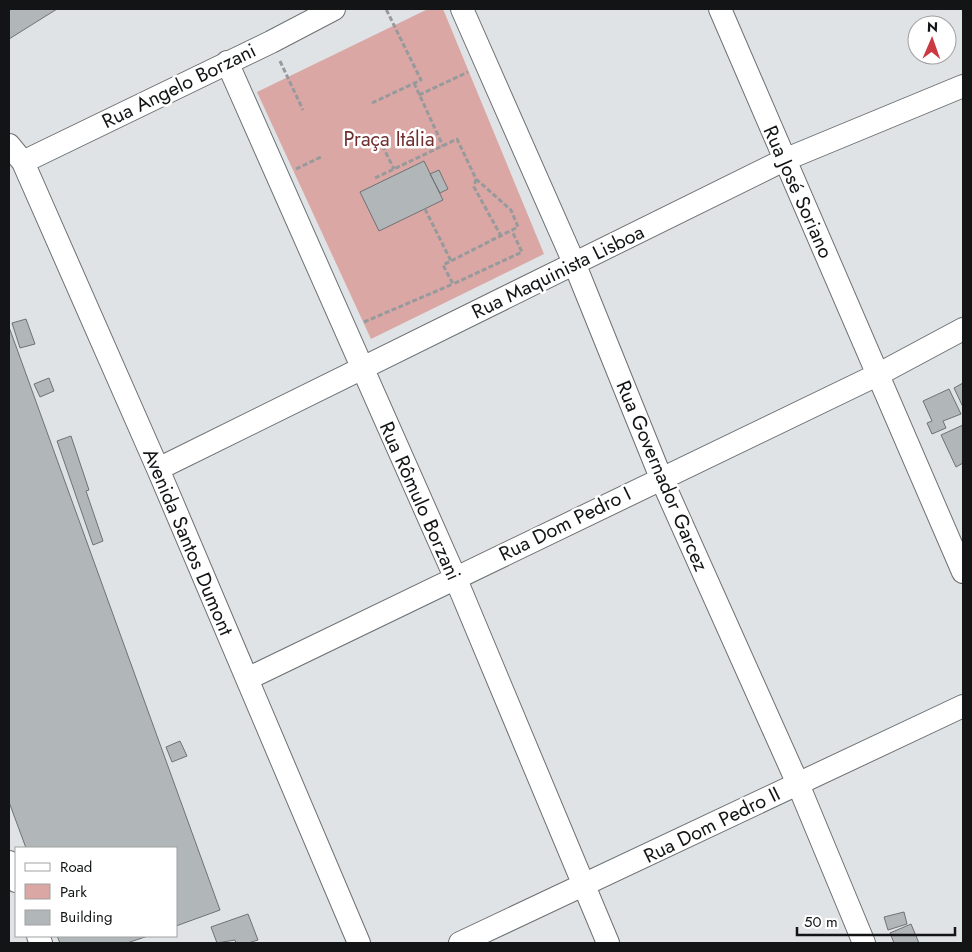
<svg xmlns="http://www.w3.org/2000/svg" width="972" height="952" font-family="Jost,sans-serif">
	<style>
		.green { fill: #daa7a4 }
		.building { fill: #b1b6b8; stroke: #6e7274 }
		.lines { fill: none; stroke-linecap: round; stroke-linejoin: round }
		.minor-casing { stroke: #6d7173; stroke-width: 24 }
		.path { stroke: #979a9c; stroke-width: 3; stroke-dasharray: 5 2.5; stroke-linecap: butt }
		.minor { stroke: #fff; stroke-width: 22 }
		.labels { text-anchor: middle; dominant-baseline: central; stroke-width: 5; stroke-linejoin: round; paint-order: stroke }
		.street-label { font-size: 20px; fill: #121415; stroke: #fff }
		.park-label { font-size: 20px; fill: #702e2f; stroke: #fff }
	</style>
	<rect width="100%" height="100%" fill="#dfe3e5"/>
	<path class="green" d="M428,9H443L544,254L371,339L257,92Z"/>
	<path class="building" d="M9,9H57L9,39Z
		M424,161L443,200L379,231L360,192Z
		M439,170L448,189L440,193L430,174Z
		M26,319L35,344L20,348L12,323Z
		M9,327L220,910L176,926V848H26L9,802Z
		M49,378L54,391L40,397L34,384Z
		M963,383V407L954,388Z
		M949,389L961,414L943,421L946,428L932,434L927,423L932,421L923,401Z
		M963,425V463L956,467L941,435Z
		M71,436L89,490L86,491L103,541L93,545L57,441Z
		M180,741L187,756L172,762L166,747Z
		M904,912L907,924L888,930L884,917Z
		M248,914L258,940L248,943H236L235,940L217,943L211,927Z
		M911,924L919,943H894L890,933Z
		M57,936H148L127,943H60Z"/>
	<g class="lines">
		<defs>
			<path id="minor" d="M462,9L575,265L661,478L798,784L864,943
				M720,9L963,572
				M227,62L455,577L608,943
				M9,145L23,162L158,469L359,943
				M23,162L271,42L334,9
				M158,469L784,160L963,86
				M247,679L879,374L963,329
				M9,862L16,881
				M38,936L41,943
				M460,943L963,706"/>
		</defs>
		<use href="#minor" class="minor-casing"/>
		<path class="path" d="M280,61L303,110
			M414,83L443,146
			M419,95L468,72
			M372,103L421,80L386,9
			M379,139L394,169
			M296,169L323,156
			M375,178L457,139L476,179L511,210L518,227L443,265L453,284L522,252L512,231
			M476,179L474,187L501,236
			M425,209L451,261
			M364,322L453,284"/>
		<use href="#minor" class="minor"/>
	</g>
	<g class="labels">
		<g class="street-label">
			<text transform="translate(179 86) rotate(-26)">Rua Angelo Borzani</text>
			<text transform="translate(798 192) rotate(66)">Rua José Soriano</text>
			<text transform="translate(558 272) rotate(-26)">Rua Maquinista Lisboa</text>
			<text transform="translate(662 476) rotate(67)">Rua Governador Garcez</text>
			<text transform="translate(420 501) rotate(66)">Rua Rômulo Borzani</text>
			<text transform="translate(565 524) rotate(-26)">Rua Dom Pedro I</text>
			<text transform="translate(188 542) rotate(67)">Avenida Santos Dumont</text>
			<text transform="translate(712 825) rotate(-26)">Rua Dom Pedro II</text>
		</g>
		<g class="park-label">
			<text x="389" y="139">Praça Itália</text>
		</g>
	</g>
	<rect width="972" height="952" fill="none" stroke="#121415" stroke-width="20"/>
	<rect x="15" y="847" width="162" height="90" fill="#ffffff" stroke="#a0a1a1"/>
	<rect x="25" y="863" width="25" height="8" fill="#ffffff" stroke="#a0a1a1"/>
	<text x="60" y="872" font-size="15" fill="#121415">Road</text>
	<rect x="25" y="884" width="25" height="15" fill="#daa7a4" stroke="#a0a1a1"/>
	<text x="60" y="897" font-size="15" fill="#121415">Park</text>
	<rect x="25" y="910" width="25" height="15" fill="#b1b6b8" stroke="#a0a1a1"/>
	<text x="60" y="922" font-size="15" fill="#121415">Building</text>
	<g transform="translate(932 40) rotate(2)"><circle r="24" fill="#ffffff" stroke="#a0a1a1"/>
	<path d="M0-4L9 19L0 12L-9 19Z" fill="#c93a43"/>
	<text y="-8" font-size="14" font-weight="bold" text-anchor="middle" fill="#121415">N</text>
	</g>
	<path d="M797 927v8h158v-8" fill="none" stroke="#121415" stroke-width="2.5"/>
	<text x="804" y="927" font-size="15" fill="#121415" stroke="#ffffff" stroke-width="4" paint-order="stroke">50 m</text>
</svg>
